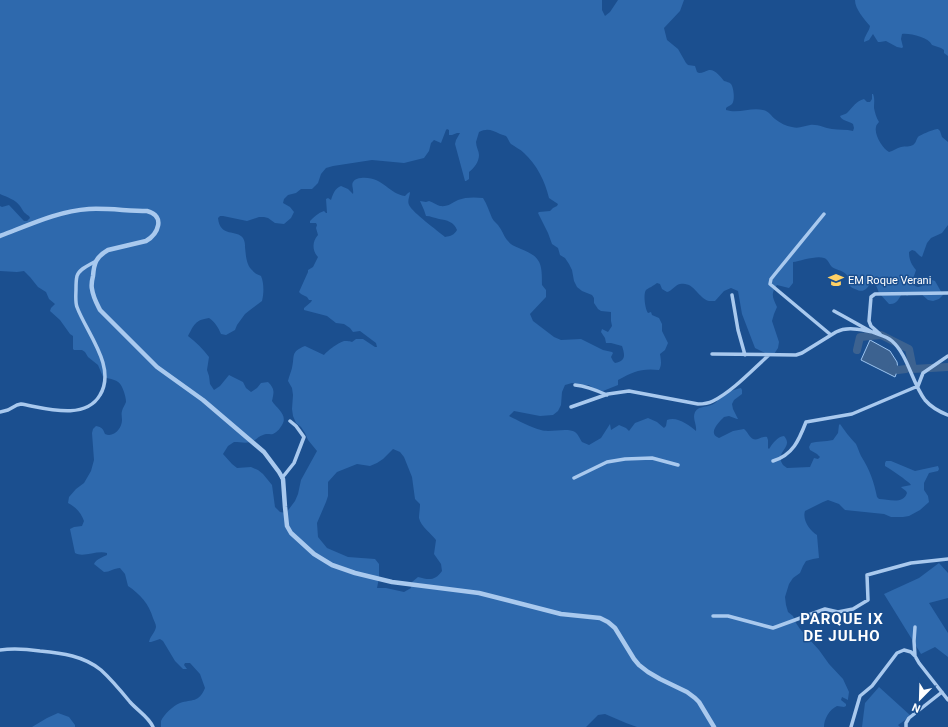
<svg xmlns="http://www.w3.org/2000/svg" width="948" height="727" font-family="Roboto,sans-serif">
	<style>
		.green { fill: #2e69ad; fill-rule: evenodd }
		.water { fill: #3c6290; stroke: #9cc4f0 }
		.lines { fill: none; stroke-linecap: round; stroke-linejoin: round }
		.river { stroke: #3c6290; stroke-width: 8 }
		.minor { stroke: #a9c9ee; stroke-width: 3.5 }
		.tertiary { stroke: #a9c9ee; stroke-width: 4.5 }
		.labels { text-anchor: middle; dominant-baseline: central; stroke-width: 3; stroke-linejoin: round; paint-order: stroke }
		.poi-label { font-size: 11px; fill: #fff; stroke: #1b4f8f; text-anchor: start }
		.district-label { font-size: 15px; font-weight: bold; letter-spacing: 1px; fill: #fff; stroke: #1b4f8f }
	</style>
	<rect width="100%" height="100%" fill="#1b4f8f"/>
	<path class="green" d="M0,0H602V10L605,16L610,12L618,0H684L680,11L664,28L667,40L678,49L686,63L688,65L695,66L697,72L699,73C703,73 705,71 709,70C715,69 721,77 724,81C727,82 729,82 731,84C734,88 735,101 732,104C731,105 727,107 726,108V110C739,114 751,107 763,110C769,111 771,116 775,119C780,123 786,126 792,127C799,129 804,126 810,125C818,124 824,128 832,129C839,130 846,129 853,131L854,128L853,124C849,121 842,121 840,116C842,115 846,114 847,113C853,107 856,101 864,99L867,102H870L872,99V94H873C875,99 874,102 874,108C875,113 876,117 879,122C878,123 876,125 876,127C874,135 883,149 889,152C893,151 897,148 901,147C905,146 910,147 913,145C916,143 916,140 918,137C920,135 934,129 938,129L940,131L942,137L948,142V225L942,233L931,238L927,243L922,257L920,256L915,251L912,250L909,252C909,259 911,264 916,270L914,276L915,286L918,287L922,286V284L921,279L923,277L935,281L943,295L939,299L933,301L928,300L920,293L913,292L907,296L903,292C899,298 897,305 889,304L879,293L876,285L873,283L870,284C866,290 863,293 855,289C853,288 852,288 850,286C848,282 849,277 846,274C842,270 836,270 832,267C829,264 828,259 824,258C817,255 800,261 793,262V283L789,288L777,285C770,294 773,298 777,307L774,314L772,321L779,342L778,348L774,354H767L755,348L742,314L738,291L731,288L724,291L715,301C713,301 711,301 709,301C698,298 694,281 680,284C675,285 672,291 667,292L662,289L660,284L657,283C655,285 647,289 646,290C643,294 645,309 648,313L651,312L652,315L659,318L662,324V331L668,343L665,350L660,354C661,360 662,365 659,370C641,368 633,372 618,380V385L603,391L594,389L589,385H583L572,383L565,385L562,392L561,405L558,411L553,415L540,416L514,411L509,416C517,420 532,428 541,430C550,433 567,427 575,432C578,434 580,439 582,442L589,445L601,438L610,424L611,430L619,425L626,428L629,431L635,423L648,418L657,422L664,428L666,426L667,420C677,416 689,425 696,431C697,424 692,419 695,412C699,405 709,408 715,403C718,401 716,401 718,398C721,394 736,389 741,388L742,390V394L734,400L732,404L733,409L738,419H737L729,416L724,417C719,422 707,434 719,438L733,431L744,429C747,431 750,438 753,439C757,441 761,436 767,437L768,440V448L769,449C773,443 777,437 784,436C791,444 784,448 781,455C780,459 781,462 783,465L787,468L810,467L814,458L818,459L820,457L817,454L810,450L809,447L811,443C817,441 825,442 833,440L838,433L839,425L840,424C845,431 850,438 856,444C858,448 859,452 861,456C870,470 874,482 877,497L879,499C888,499 903,505 907,493L906,491L902,488L901,487L911,485C909,482 906,481 903,478C897,474 892,470 885,466V463L886,461H891L915,471L938,466L939,469L938,471L929,473L924,483V490L928,496L929,502L920,510L909,516L903,517H891L884,514L845,510L839,504L828,500L823,502L805,511C802,520 810,531 817,535L819,558L813,559L806,561L803,566L800,573L793,578L789,584L785,597L786,605L788,612L793,616L796,623L800,629L819,650L829,664L843,679L849,692L848,699V700L842,697L841,700L846,704V706L844,707L837,706C829,710 824,719 824,727H637L626,723L605,714L598,715L586,727H161C161,726 161,722 161,721C164,714 173,706 180,703C192,699 199,703 205,688L200,674L190,663H185L184,665L187,669H183L175,661L163,641L160,639L151,642H149C150,636 155,633 156,627C156,624 154,621 153,618C149,604 140,594 128,586L125,574L120,568C114,568 110,572 104,572L94,564C96,559 103,557 107,555V553C97,550 83,558 75,553L70,529L74,527L82,526L84,521C81,513 76,507 68,503L69,497L76,489L84,483L91,471L94,460L92,433L93,429L96,426C102,427 103,429 105,434C114,438 122,428 122,420C122,417 121,414 122,411C123,407 125,405 126,402C126,399 125,395 124,392C120,379 114,380 103,377L98,365L88,357L85,352L82,350H74L73,349V336L70,334L60,320L50,311L51,308L55,304L49,299L46,292L38,287L30,277L24,271L17,272L0,271V206L2,207L9,205L24,221H27L30,218L29,216C23,212 24,212 20,206C16,200 7,197 0,194ZM447,129L449,130V135H452L457,133H460L456,140L455,144L465,181H466L469,179V172C474,168 479,162 479,155C479,151 476,147 476,142C477,139 478,135 479,132C487,128 492,130 500,134C502,135 504,135 506,136C508,138 509,142 511,144C515,147 520,149 524,153C537,165 545,181 549,198L558,204L557,206L553,208L550,211L539,212L538,213L548,233L552,244L558,248L560,255L565,258L569,264L572,270L574,281L577,287L582,291L592,295L594,298V303L598,309L601,311L611,312V321L612,326L608,332L602,329L601,332L605,338L606,343H611L622,346C625,355 626,361 615,363L613,361L611,357L613,353L612,352L603,350L581,339L561,340L554,337L533,321L530,314L546,297V290L542,285C542,265 542,257 521,249C515,246 512,246 508,241C504,237 503,232 500,228C498,224 494,222 492,218C489,211 487,204 483,198C475,197 465,197 458,200C452,203 448,207 440,206C437,205 432,202 429,201L426,202L420,201L424,210L426,216C431,216 434,218 439,219C447,220 454,222 457,230C454,235 451,236 445,237C437,230 413,213 409,205C407,201 410,196 410,192L408,193L405,196C388,194 383,176 361,178C358,178 355,179 353,182C351,185 354,190 353,194L348,189L341,186C335,188 333,194 331,200L328,198L326,199L327,213H326L324,211C318,213 314,217 310,221V223H316L317,225L316,228L318,235C312,241 312,251 318,257L313,267L308,270V272L299,292L301,294L307,297L309,300H312L311,302L304,308V310L327,316L336,323L344,324L350,328L353,332L360,331L376,343L377,347H375L363,339H356L352,342C351,341 346,341 345,341C340,341 327,351 324,355L305,346C290,352 295,356 292,368C291,372 289,376 288,381L292,388L293,395L292,409L293,416L296,423L301,427L305,433L308,440L317,451L301,480L298,494L295,501L286,513L280,512L275,507L272,485L263,474L258,470L251,467L237,468L232,464L223,454L228,446L234,442C241,442 247,444 253,441C257,439 259,436 263,435C267,433 270,435 273,434C275,433 279,430 280,428C290,416 278,410 272,401C274,392 275,389 268,382L261,383L257,388L251,392L246,388L243,382L229,375L220,386L214,390L210,384L209,376L207,370L209,357C203,349 196,342 188,336C194,325 195,320 209,318C215,322 218,327 221,334L226,335L235,330L237,325L245,314L250,310L262,301C264,293 264,283 261,276C259,275 254,273 253,271C246,265 246,256 245,247C245,245 245,241 243,238C237,229 220,238 218,218L220,216H223L247,221L259,217H264L268,218L275,223L284,224L291,218L294,212L290,207L283,203L284,199L288,195L296,193L301,189H312L318,183L321,174L326,168L333,166L372,160L404,163L424,158L429,151L431,143L434,140L441,143L446,130ZM393,449L400,452L404,457L412,477L415,499L420,504C420,509 419,514 419,518C421,527 431,533 436,540L434,554L441,564L442,571C435,581 429,580 418,577L412,582L411,588L404,592L386,588H377L379,578V564L375,559L348,557L327,548L318,537L317,523L326,502L328,496V482L337,472L357,464L370,466L377,463L383,459Z
		M855,0H948V56L944,53V50L941,48L932,45C928,37 910,33 902,34L901,39L903,47L902,48L897,47L886,41L880,42H878L873,34L869,40L864,42C864,36 869,32 870,26C864,19 855,9 855,0Z
		M939,563L948,573V598L929,603L948,633V657L935,647L921,654L884,594L919,578Z
		M879,687L911,716L898,725L900,727H862L865,703Z
		M58,713L69,717L75,725V727H32L47,718Z"/>
	<path class="water" d="M870,340L890,351L897,362L898,369L895,377L861,360Z"/>
	<g class="lines">
		<path class="river" d="M857,350L860,337L881,335L909,349L913,369L948,367
			M893,368L898,370L906,369"/>
		<path class="minor" d="M824,214L775,274L771,279L770,284L831,335
			M732,295L738,330L745,355
			M834,311C847,318 859,325 872,332C879,335 886,336 892,341C908,355 912,383 925,400C931,407 940,412 948,415
			M880,334L871,326L869,321L871,297L875,294L948,293
			M712,354L796,355L802,353L836,332C848,326 860,330 873,332
			M575,385C586,386 596,390 607,395
			M571,407L608,394L629,391L698,404C704,404 709,403 713,401C733,391 753,369 769,355
			M0,412L8,410L17,405L21,404C45,408 85,421 100,395C117,367 86,332 77,307C75,302 76,294 76,289C76,285 76,280 77,276C79,269 89,265 96,261
			M773,461C793,455 799,440 806,422L852,414L918,386L923,373L948,356
			M282,478L294,463L304,437L296,426L290,421
			M574,478L607,462L625,459L652,458L678,465
			M713,616H728L773,628L825,609L838,612L853,609L868,600L867,575L911,563L948,559
			M0,650C14,648 26,649 40,651C62,653 84,656 101,670C112,680 121,691 130,702C138,711 149,717 153,727
			M915,656L914,641L915,627
			M851,727L860,696L872,686L897,653L904,650L911,652L915,656L919,663L948,700
			M906,727V723L909,718L942,692"/>
		<path class="tertiary" d="M0,236C29,225 58,211 89,209C108,208 128,211 147,211C166,216 158,234 146,241L108,250C96,257 94,263 93,276C92,280 91,285 92,289C93,297 97,304 100,310L157,367L203,400L264,452L279,472L283,479L285,507L287,526L291,533L314,554L332,565L355,573L392,582L479,593L561,614L600,618L608,622L615,628L634,659L639,665L648,672L660,679L687,692L695,698L699,702L714,727"/>
	</g>
	<defs>
		<symbol id="school-bare" viewBox="-9 -9 18 18"><path d="M0-5L7-2L0 1L-7-2ZM-4 1L0 2.5L4 1V4Q0 6-4 4Z" fill="#ffd166" stroke="#1b4f8f" stroke-width="2.5" paint-order="stroke"/></symbol>
	</defs>
	<g fill-rule="evenodd">
		<use href="#school-bare" x="825" y="269" width="22" height="22"/>
	</g>
	<g class="labels">
		<g class="poi-label">
			<text x="848" y="280">EM Roque Verani</text>
		</g>
		<g class="district-label">
			<text x="842" y="619">PARQUE IX<tspan x="842" dy="17">DE JULHO</tspan></text>
		</g>
	</g>
	<g transform="translate(920 699) rotate(203)" stroke="#1b4f8f" stroke-width="3" paint-order="stroke">
	<path d="M0-3L7 15L0 10L-7 15Z" fill="#ffffff"/>
	<text y="-6" font-size="11" font-weight="bold" text-anchor="middle" fill="#ffffff">N</text>
	</g>
</svg>
